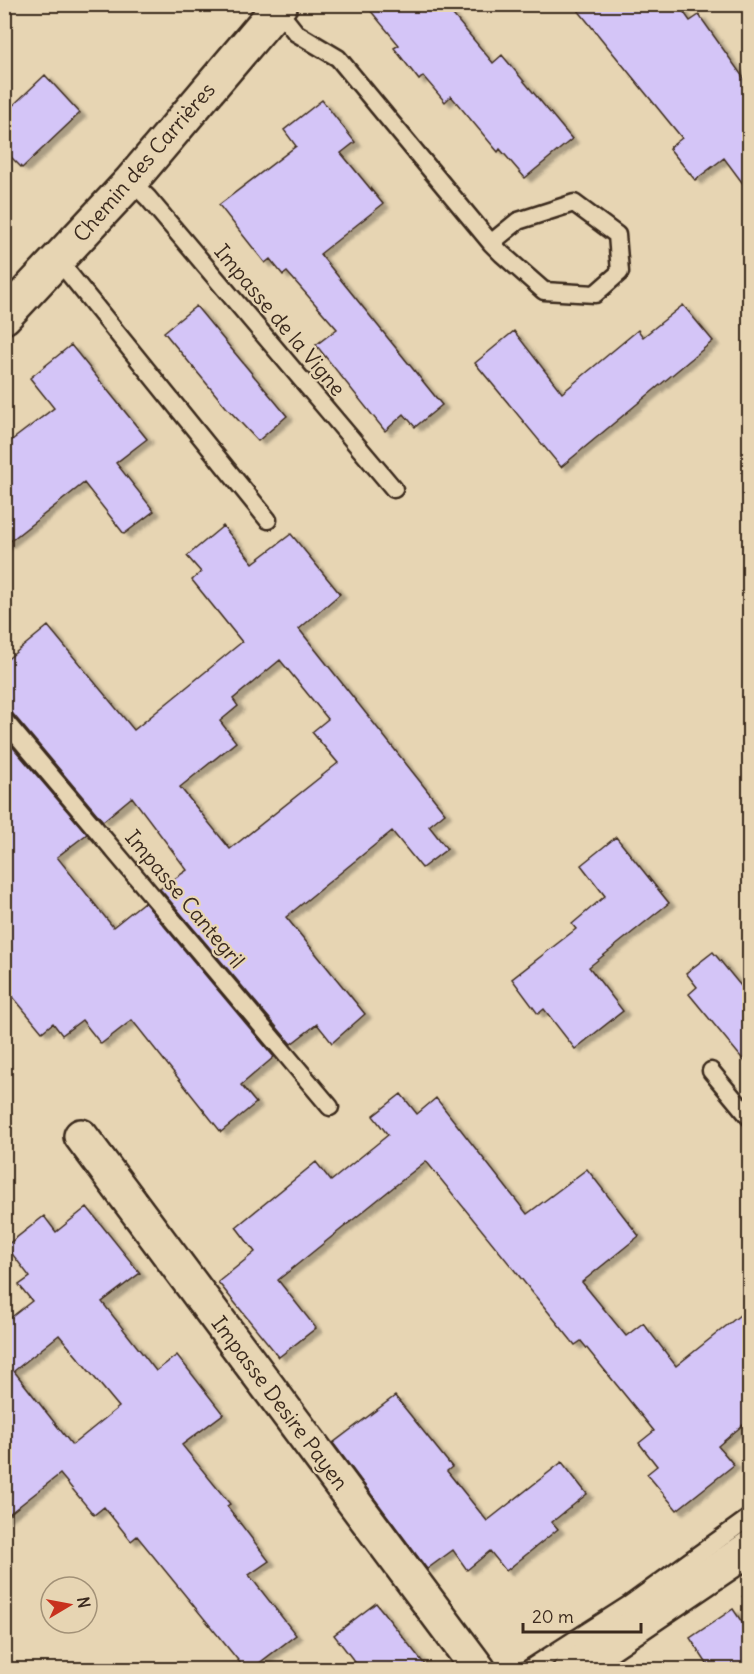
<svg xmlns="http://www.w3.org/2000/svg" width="754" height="1674" font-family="Delius,sans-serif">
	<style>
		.building { fill: #d4c5f7; stroke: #3b2a1e; stroke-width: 1.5; fill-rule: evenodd; filter: url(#shadow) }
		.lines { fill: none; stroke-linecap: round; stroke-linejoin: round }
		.service-casing { stroke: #3b2a1e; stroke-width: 21 }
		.minor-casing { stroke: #3b2a1e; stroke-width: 38 }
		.secondary-casing { stroke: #3b2a1e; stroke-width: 38 }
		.path { stroke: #3b2a1e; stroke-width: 4; stroke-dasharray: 1.5 4.5; stroke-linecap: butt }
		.service { stroke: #e7d5b3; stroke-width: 16 }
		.minor { stroke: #e7d5b3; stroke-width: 33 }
		.secondary { stroke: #e7d5b3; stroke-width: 33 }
		.labels { text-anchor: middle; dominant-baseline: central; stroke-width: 4.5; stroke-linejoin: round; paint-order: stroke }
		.street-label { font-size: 21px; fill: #3b2a1e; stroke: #e7d5b3 }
	</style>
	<defs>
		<filter id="shadow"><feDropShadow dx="6" dy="4" stdDeviation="1.5" flood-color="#0004"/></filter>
	</defs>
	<rect width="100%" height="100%" fill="#e7d5b3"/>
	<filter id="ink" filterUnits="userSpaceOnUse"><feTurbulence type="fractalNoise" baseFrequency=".0167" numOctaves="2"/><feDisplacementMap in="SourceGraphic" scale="12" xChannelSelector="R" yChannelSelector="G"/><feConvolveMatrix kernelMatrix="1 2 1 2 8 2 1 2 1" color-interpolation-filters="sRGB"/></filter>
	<g filter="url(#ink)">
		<path class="building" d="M365,4H444L493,63L502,55L572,139L525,178L500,149L498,152L451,96L445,102L423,76L419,80L394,48L399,45Z
			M573,4H678L690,21L699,15L750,87V193L724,158L695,180L669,148L682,138Z
			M45,75L80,113L22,168L4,150V114Z
			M322,100L355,142L341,153L383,204L320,254L442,405L415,427L404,414L385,431L316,345L337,329L287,272L283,275L270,259L265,263L219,205L296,146L284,130Z
			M683,305L713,341L561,467L475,363L514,331L562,393L638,330L643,337Z
			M196,306L287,416L258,441L226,407L164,332Z
			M71,345L147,439L116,463L154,511L124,534L84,483L4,546V446L54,408L30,378Z
			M223,526L253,563L291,534L340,594L299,629L445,813L429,826L447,849L422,868L392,831L286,917L365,1014L332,1043L317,1024L291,1044L160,889L187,870L132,797L103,821L12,713L4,710V662L48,626L134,730L242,642L192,580L201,572L187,556ZM280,660L328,719L312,732L338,763L230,849L180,787L236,742L220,721L238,706L233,699Z
			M4,737L87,834L57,857L113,927L144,902L274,1057L241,1085L256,1103L221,1132L132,1020L101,1044L82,1020L62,1035L53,1023L42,1032L4,986Z
			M616,837L669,903L589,967L623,1011L575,1049L544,1009L538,1014L512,979L576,929L572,924L605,896L581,865Z
			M713,952L750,997V1068L689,994L697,987L686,973Z
			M401,1094L417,1114L436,1098L527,1214L587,1169L639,1236L582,1282L626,1336L643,1323L676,1366L750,1307V1419L718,1446L734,1465L677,1510L647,1474L657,1466L639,1443L654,1431L581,1341L575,1345L426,1161L278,1280L316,1328L279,1357L218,1282L255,1252L236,1227L316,1162L331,1181L388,1135L373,1116Z
			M87,1207L140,1273L102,1302L156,1371L177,1355L223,1414L182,1445L230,1504L227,1506L269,1561L249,1575L296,1635L250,1670H246L137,1536L131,1541L104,1507L94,1515L60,1474L4,1518V1323L32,1301L19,1285L30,1277L6,1246L44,1216L56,1232ZM59,1335L119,1407L72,1445L14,1371Z
			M395,1396L452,1467L447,1471L487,1521L562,1462L587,1494L552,1522L558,1529L506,1571L490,1551L467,1570L453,1550L427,1569L333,1443Z
			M376,1603L429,1670H361L334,1635Z
			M733,1609L750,1634V1670H711L690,1638Z"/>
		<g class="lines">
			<defs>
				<path id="service" d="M277,9L296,33L338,58L491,243L502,254L544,291L595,294L620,272L617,235L574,203L518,221L491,243
					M131,181L148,198L394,489
					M58,260L268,520
					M4,720L330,1107
					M711,1071L750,1118
					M527,1670L630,1604L750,1517"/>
				<path id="minor" d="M4,317L131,181L281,4
					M81,1136L479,1670"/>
				<path id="secondary" d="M570,1670L750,1548"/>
			</defs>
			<use href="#service" class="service-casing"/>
			<use href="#minor" class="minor-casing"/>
			<use href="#secondary" class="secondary-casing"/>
			<path class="path" d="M743,1595L750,1604"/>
			<use href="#service" class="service"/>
			<use href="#minor" class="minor"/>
			<use href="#secondary" class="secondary"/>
		</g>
	</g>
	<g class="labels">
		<g class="street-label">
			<text transform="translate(144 162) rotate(-49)">Chemin des Carrières</text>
			<text transform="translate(280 320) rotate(50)">Impasse de la Vigne</text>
			<text transform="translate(185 899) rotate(50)">Impasse Cantegril</text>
			<text transform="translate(280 1403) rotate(53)">Impasse Desire Payen</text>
		</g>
	</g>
	<rect width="754" height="1674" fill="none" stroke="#e7d5b3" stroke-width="24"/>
	<rect x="12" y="12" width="730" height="1650" fill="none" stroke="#3b2a1e" stroke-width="2" filter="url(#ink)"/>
	<g transform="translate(69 1605) rotate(80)"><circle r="28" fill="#e7d5b3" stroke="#a29177" stroke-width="1.5"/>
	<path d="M0-4.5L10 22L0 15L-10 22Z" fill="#c8321e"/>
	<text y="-9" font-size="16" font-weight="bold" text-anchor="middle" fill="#3b2a1e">N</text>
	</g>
	<path d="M523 1623v9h118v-9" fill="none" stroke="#3b2a1e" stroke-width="3"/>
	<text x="532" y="1623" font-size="18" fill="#3b2a1e" stroke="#e7d5b3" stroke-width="4.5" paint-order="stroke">20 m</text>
</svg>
